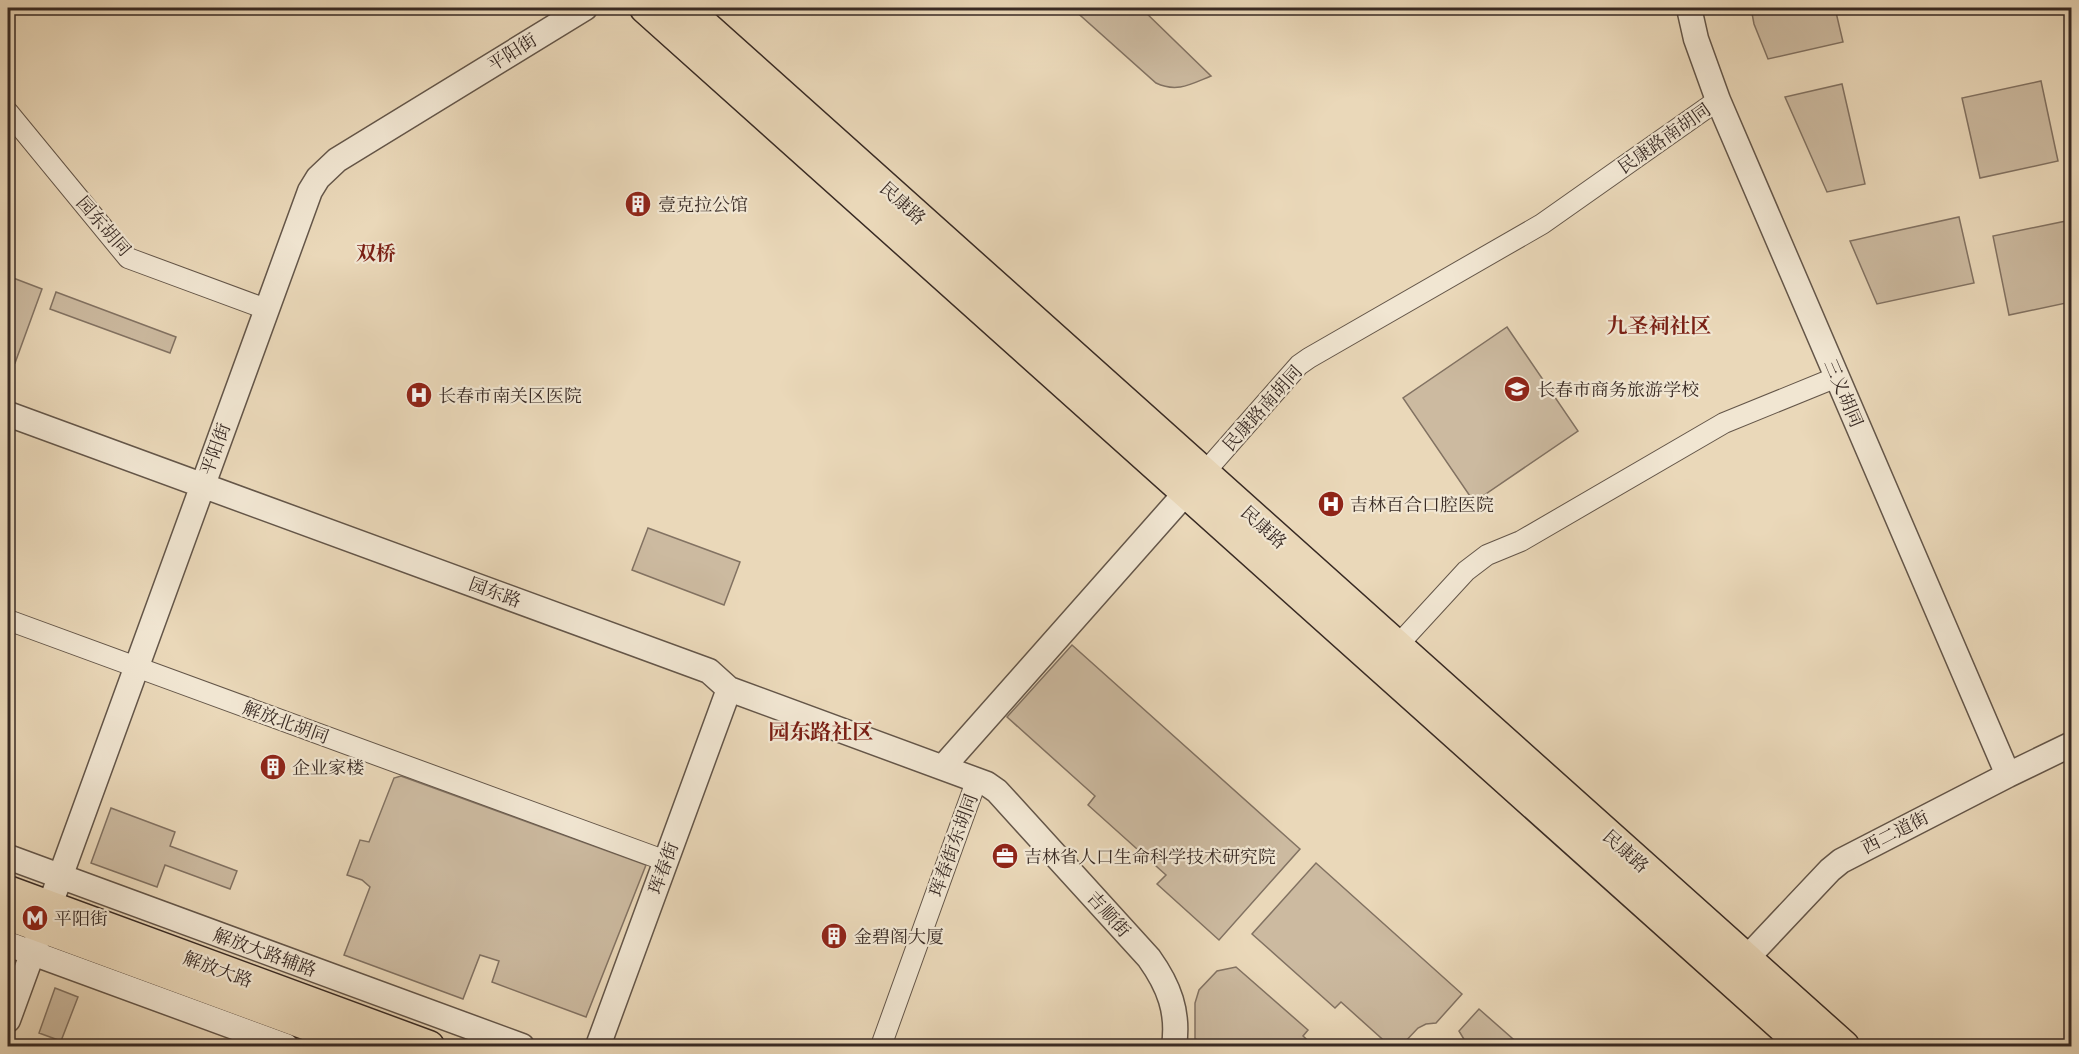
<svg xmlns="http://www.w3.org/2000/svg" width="2079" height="1054" font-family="'Gentium Book Plus','Noto Serif SC',serif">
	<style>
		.green { fill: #ccbaa0; stroke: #827262; stroke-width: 1.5 }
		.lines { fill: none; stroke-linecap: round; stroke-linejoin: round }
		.minor-casing { stroke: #645649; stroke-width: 22 }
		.tertiary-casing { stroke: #645649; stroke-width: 27 }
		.primary-casing { stroke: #382a24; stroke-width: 33 }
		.minor { stroke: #f1e6d2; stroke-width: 20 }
		.tertiary { stroke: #f1e6d2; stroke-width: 24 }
		.primary { stroke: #ead8b9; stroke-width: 30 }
		.labels { text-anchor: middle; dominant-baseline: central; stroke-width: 4.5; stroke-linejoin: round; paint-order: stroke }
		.street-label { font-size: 18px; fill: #382a24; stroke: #f1e6d2 }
		.poi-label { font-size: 18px; fill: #382a24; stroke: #f1e6d2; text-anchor: start }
		.neighbourhood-label { font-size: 20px; font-weight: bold; fill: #7a1f14; stroke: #f1e6d2 }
		.quarter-label { font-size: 21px; font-weight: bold; fill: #7a1f14; stroke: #f1e6d2 }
	</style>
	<rect width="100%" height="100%" fill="#ead8b9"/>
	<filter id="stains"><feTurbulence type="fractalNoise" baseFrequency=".00333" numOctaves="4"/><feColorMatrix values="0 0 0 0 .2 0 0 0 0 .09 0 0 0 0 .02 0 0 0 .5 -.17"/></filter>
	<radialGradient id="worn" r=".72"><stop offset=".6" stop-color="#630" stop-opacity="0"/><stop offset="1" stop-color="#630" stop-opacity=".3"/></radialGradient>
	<path class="green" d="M1072,8H1141L1211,76C1191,84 1177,93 1156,83Z
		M1751,8H1835L1843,42L1768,59L1754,24Z
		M2041,81L2058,161L1980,178L1962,98Z
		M1842,84L1865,184L1827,192L1785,97Z
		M1959,217L1974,283L1877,304L1850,241Z
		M2071,220V302L2009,315L1993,236Z
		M8,276L42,289L15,363L8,361Z
		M56,292L176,337L170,353L50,309Z
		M1507,327L1578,431L1474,502L1403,398Z
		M648,528L740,562L724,605L632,570Z
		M1072,645L1300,849L1219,940L1157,884L1166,875L1088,805L1095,796L1007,717Z
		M401,776L646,865L586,1017L492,982L499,961L480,955L463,999L344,955L370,887L362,880L347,875L360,840L369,842L394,778Z
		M111,808L175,832L170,846L237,871L230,889L165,865L157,887L91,863Z
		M1316,863L1462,994L1436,1023L1426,1024L1418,1028L1401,1046H1390L1341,1002L1335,1008L1252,934Z
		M1236,967L1308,1030L1303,1036L1314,1046H1215L1195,1039V1003L1199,990L1217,971Z
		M55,988L78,997L61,1041L39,1033Z
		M1479,1009L1521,1046H1468L1459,1031Z"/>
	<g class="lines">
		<defs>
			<path id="minor" d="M8,112L128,258L266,309
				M1204,473L1299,365L1309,358L1542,224L1718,100
				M8,620L666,861
				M1397,646L1466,571L1487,555L1521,541L1724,423L1837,377
				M881,1046L977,779"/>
			<path id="tertiary" d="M1689,8L1696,39L1718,100L2008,775
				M8,414L709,671L729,689L987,784L997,791L1149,958C1169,986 1179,1012 1174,1046
				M943,767L1198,479
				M8,857L522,1046
				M8,944L286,1046
				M1746,959L1830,870L1841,861L2008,775L2072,744
				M8,1020L310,191L318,178L337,160L585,8
				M598,1046L729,689"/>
			<path id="primary" d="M645,8L1804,1046
				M685,8L1844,1046
				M8,891L429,1046
				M8,915L365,1046"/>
		</defs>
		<use href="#minor" class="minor-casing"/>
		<use href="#tertiary" class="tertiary-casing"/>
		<use href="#primary" class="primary-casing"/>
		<use href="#minor" class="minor"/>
		<use href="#tertiary" class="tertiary"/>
		<use href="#primary" class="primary"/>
	</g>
	<defs>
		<symbol id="building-disc" viewBox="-11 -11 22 22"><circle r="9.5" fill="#8f2418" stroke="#f1e6d2"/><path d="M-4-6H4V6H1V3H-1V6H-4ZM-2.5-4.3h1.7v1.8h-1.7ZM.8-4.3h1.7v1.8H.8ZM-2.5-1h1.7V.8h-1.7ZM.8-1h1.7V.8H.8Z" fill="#fff"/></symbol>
		<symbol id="school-disc" viewBox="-11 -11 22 22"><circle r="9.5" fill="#8f2418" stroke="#f1e6d2"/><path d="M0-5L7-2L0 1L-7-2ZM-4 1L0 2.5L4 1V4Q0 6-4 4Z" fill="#fff"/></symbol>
		<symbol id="hospital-disc" viewBox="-11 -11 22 22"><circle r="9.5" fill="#8f2418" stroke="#f1e6d2"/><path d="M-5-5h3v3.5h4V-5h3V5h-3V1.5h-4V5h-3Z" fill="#fff"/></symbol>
		<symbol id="office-disc" viewBox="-11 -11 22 22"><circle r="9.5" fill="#8f2418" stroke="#f1e6d2"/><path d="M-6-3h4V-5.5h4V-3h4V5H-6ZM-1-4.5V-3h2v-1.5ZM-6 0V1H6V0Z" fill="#fff"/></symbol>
		<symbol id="metro-disc" viewBox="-11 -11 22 22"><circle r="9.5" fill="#8f2418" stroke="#f1e6d2"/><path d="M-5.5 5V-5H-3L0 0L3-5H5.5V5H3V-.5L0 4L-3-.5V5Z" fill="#fff"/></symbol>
	</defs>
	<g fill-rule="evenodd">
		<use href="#building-disc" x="623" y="189" width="30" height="30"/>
		<use href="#school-disc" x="1502" y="374" width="30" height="30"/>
		<use href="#hospital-disc" x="404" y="380" width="30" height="30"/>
		<use href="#hospital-disc" x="1316" y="489" width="30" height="30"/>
		<use href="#building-disc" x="258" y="752" width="30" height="30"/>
		<use href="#office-disc" x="990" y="841" width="30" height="30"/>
		<use href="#metro-disc" x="20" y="903" width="30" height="30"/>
		<use href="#building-disc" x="819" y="921" width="30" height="30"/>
	</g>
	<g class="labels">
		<g class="street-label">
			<text transform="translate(512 52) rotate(-32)">平阳街</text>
			<text transform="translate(1664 138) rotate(-35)">民康路南胡同</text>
			<text transform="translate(903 203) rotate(42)">民康路</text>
			<text transform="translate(104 226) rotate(49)">园东胡同</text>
			<text transform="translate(1844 393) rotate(67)">三义胡同</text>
			<text transform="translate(1262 408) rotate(-48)">民康路南胡同</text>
			<text transform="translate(215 449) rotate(-70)">平阳街</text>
			<text transform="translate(1264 527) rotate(42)">民康路</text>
			<text transform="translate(495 592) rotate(20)">园东路</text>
			<text transform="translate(286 722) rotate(20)">解放北胡同</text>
			<text transform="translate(1895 832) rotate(-27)">西二道街</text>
			<text transform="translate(953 845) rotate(-70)">珲春街东胡同</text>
			<text transform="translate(1626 851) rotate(42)">民康路</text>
			<text transform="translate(663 868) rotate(-70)">珲春街</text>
			<text transform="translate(1109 914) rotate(48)">吉顺街</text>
			<text transform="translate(265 952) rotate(20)">解放大路辅路</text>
			<text transform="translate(218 969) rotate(20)">解放大路</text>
		</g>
		<g class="poi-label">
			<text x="658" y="204">壹克拉公馆</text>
			<text x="1537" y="389">长春市商务旅游学校</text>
			<text x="438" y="395">长春市南关区医院</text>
			<text x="1350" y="504">吉林百合口腔医院</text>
			<text x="292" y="767">企业家楼</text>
			<text x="1024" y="856">吉林省人口生命科学技术研究院</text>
			<text x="54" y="918">平阳街</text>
			<text x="854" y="936">金碧阁大厦</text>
		</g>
		<g class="neighbourhood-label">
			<text x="376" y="252">双桥</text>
		</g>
		<g class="quarter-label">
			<text x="1659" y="325">九圣祠社区</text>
			<text x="821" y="731">园东路社区</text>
		</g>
	</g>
	<rect width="2079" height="1054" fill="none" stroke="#ead8b9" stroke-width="30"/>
	<rect x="9" y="9" width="2061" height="1036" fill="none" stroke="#382a24" stroke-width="3"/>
	<rect x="15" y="15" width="2049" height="1024" fill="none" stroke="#382a24" stroke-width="1.5"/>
	<rect width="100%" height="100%" filter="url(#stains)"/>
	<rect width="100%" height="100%" fill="url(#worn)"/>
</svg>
